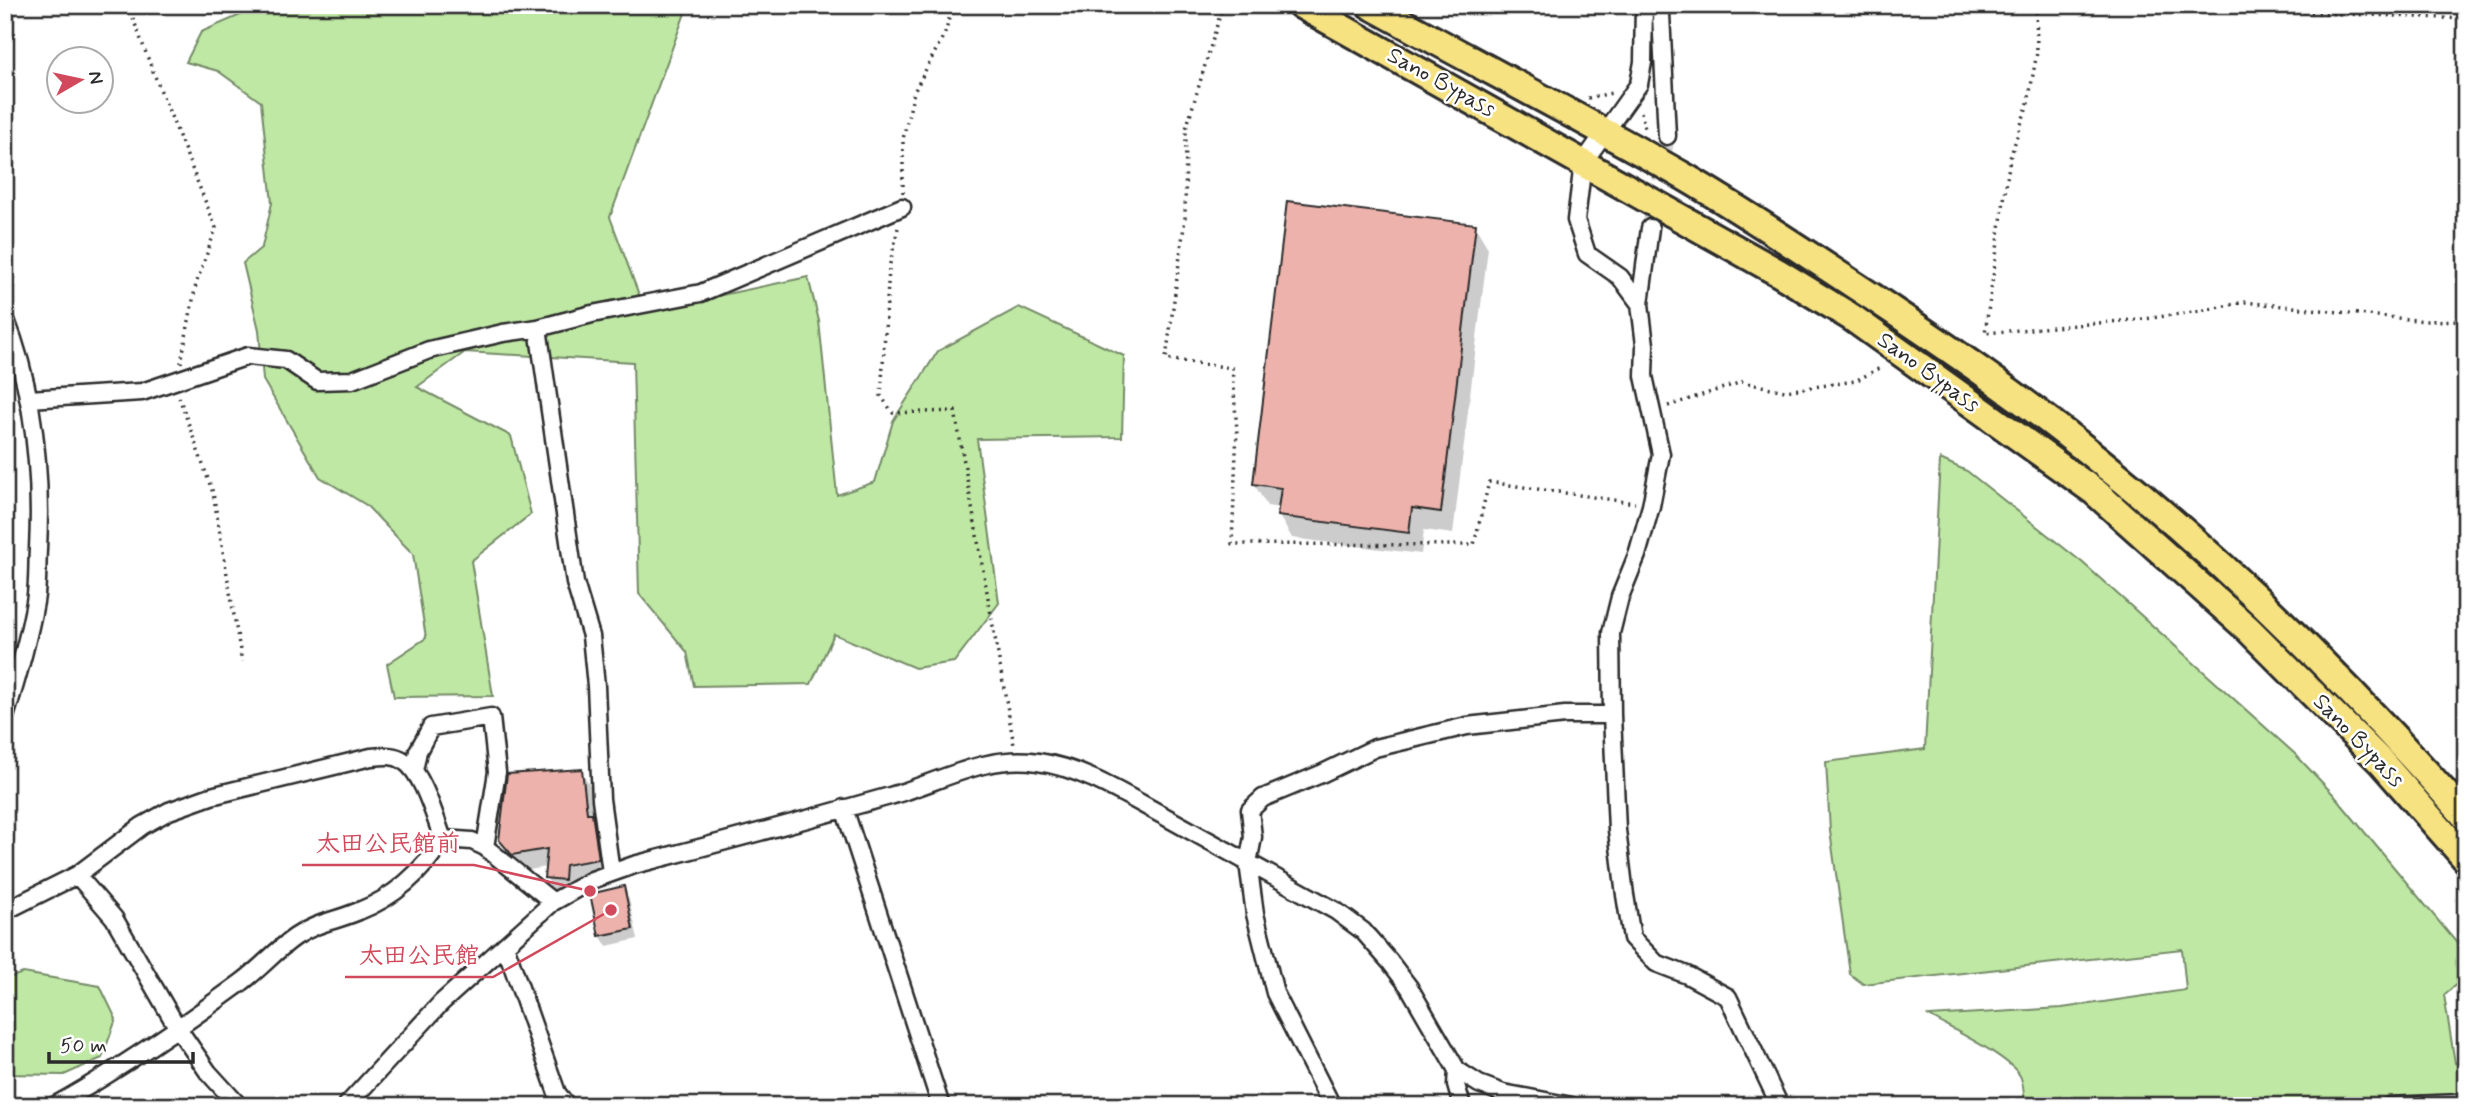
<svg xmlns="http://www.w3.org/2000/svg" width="2471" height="1111" font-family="Mynerve,'Klee One',sans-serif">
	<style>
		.green { fill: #bfe8a4; stroke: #758a68; stroke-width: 2 }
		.shadow { fill: #0003 }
		.building { fill: #edb2ab; stroke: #2b2b2b; stroke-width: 2 }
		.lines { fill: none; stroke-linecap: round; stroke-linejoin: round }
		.minor-tunnel { stroke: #d5d5d5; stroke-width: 16; stroke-dasharray: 16 8; stroke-linecap: butt }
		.minor-casing { stroke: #2b2b2b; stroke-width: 21 }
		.trunk-casing { stroke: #2b2b2b; stroke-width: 32 }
		.path { stroke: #2b2b2b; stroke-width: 3.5; stroke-dasharray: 2 5; stroke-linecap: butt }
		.minor { stroke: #fff; stroke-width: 16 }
		.trunk { stroke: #f7e281; stroke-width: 26 }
		.labels { text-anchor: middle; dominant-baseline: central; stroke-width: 5; stroke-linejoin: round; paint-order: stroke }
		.street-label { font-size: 23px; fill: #2b2b2b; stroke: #fff }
		.leader { fill: none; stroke: #d1495b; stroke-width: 2.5 }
		.callout-dot { fill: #d1495b; stroke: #fff; stroke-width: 2.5 }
		.callout-label { font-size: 24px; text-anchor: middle; font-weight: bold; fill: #d1495b; stroke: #fff; stroke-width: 5; stroke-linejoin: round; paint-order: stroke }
	</style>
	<rect width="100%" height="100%" fill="#fff"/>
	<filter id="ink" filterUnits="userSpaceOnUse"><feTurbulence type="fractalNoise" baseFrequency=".0143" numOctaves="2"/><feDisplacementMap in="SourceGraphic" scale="14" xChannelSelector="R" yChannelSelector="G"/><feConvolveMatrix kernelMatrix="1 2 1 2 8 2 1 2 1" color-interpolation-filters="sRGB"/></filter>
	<g filter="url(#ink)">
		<path class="green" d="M252,5H688L610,217L645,311L808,277L819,321L837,495L875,482L893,421L938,351L1019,307L1124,356L1122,437L977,439L999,603L954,662L915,668L834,634L811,684L694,686L687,652L639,594L633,362L465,352L417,387L511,436L531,514L471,561L493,696L394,697L387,664L426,638L413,554L366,505L320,477L263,380L259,330L243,263L262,247L272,203L261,102L218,71L186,62L201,32L243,14Z
			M1940,459L1967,471L2083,563L2295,754L2333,794L2466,954V976L2444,995L2455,1063L2466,1061V1106H2025C2024,1097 2024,1086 2021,1078C2013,1058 1949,1028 1929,1016L2062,1008L2186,990L2182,949L1863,984L1850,974L1830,831L1826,762L1925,749Z
			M23,973L100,986L116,1019L102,1058L64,1075L5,1074V979Z"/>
		<path class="shadow" d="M1475,226L1488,248L1453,534L1424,530L1421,554L1292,538L1279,516L1280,508L1267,506L1254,484Z
			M581,771L591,787L594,820L601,831L607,875L574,881L572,895L555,893L546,877L547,867L522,871L510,857L500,840Z
			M623,888L629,899L638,939L607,946L600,936Z"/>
		<path class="building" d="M1287,201L1476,224L1441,512L1412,508L1409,533L1277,516L1281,488L1253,484Z
			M582,769L587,813H592L599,859L565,865L564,880L544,878L547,849L512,855L499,840L507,774Z
			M624,886L633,929L599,936L590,894Z"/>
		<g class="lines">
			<path class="minor-tunnel" d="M1650,228L1667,136"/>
			<defs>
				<path id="minor" d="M1644,5L1643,62L1639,84L1583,163L1576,220L1587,254L1620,277L1640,304L1645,345L1644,376L1661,454L1651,506L1637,555L1620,597L1611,633L1612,715L1617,830L1625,895L1632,938L1656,963L1687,975L1728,997L1780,1106
					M1656,5L1661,14L1667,136
					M1640,304L1650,228
					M5,317C34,391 42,469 38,549C37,566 38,585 35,602C28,641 17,679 5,717
					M538,328L575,583L591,636L596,686L601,799L611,872
					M29,399L142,392L248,356L286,360L317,381L352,380L429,350L503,333L538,328L592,314L701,293L902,207
					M414,771L418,751L431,727L491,717L497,772L485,847L553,902
					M844,808L941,1106
					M77,875L114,918L177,1027L208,1072L239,1106
					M5,911L77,875L142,826L169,811L211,796L371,757C382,756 394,754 404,761C423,773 435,818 443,839
					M505,945L557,1093L567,1106
					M1457,1070L1456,1085L1462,1106
					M54,1106C119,1070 182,1026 242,982C261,968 276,950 295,937C317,922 336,921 359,911C395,897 423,871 443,839L472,841L485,847
					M346,1106L441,1003L553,902L592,880L634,865C720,843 805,820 890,796C940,782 985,754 1038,762C1083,768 1125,795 1164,816C1222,848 1279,880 1336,911L1363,931L1390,962L1409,987L1457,1070L1479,1084L1503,1093L1572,1106
					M1332,1106L1275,993L1255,914L1248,863L1253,837L1250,810L1263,798L1321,774L1375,748L1467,726L1565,715H1612
					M2389,1106L2461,1103L2466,1106"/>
				<path id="trunk" d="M1301,5L1779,273L1851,317L2095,492L2248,629L2381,762L2466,859
					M1370,5C1475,63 1582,118 1685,177C1748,214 1810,256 1871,296C1947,347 2024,399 2095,457C2230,565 2352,687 2466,817"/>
			</defs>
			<use href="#minor" class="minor-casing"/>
			<use href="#trunk" class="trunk-casing"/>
			<path class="path" d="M128,5L152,69L216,228L196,284L181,363
				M1223,5L1186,129L1185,219L1166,359L1232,368L1237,430L1232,544L1474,545L1489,482L1635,503
				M2036,5L2037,52L2028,103L2010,158L1985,333L2144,319L2200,311L2245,302L2425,321L2466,320
				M2129,5L2466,19
				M1588,98L1612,93
				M1641,112L1645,129
				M903,193V139L914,92L946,31L952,5
				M898,228L889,268L881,396L893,413L955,411L1014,745
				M179,397L213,493L242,662
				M1668,406L1742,382L1785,391L1855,381L1882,367"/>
			<use href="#minor" class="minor"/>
			<use href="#trunk" class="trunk"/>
		</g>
	</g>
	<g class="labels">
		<g class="street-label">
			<text transform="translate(1441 83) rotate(29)">Sano Bypass</text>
			<text transform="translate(1928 373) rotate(36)">Sano Bypass</text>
			<text transform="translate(2358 741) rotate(46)">Sano Bypass</text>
		</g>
	</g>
	<path class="leader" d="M590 891L474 865H302M611 910L493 977H345"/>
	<g class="callout-dot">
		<circle cx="590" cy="891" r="7"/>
		<circle cx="611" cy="910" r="7"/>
	</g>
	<g class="callout-label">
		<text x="388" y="851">太田公民館前</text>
		<text x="419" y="963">太田公民館</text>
	</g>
	<rect width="2471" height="1111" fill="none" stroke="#fff" stroke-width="28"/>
	<rect x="14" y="14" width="2443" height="1083" fill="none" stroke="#2b2b2b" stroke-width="2.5" filter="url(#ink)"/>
	<g transform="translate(80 80) rotate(81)"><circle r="33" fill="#ffffff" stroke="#aaaaaa" stroke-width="2"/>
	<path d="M0-5L12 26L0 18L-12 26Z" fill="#d1495b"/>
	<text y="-10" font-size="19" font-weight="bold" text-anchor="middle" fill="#2b2b2b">N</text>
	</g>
	<path d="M49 1052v10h144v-10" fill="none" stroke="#2b2b2b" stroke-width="3.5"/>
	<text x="60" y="1052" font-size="21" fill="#2b2b2b" stroke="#ffffff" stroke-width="5" paint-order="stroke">50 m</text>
</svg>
